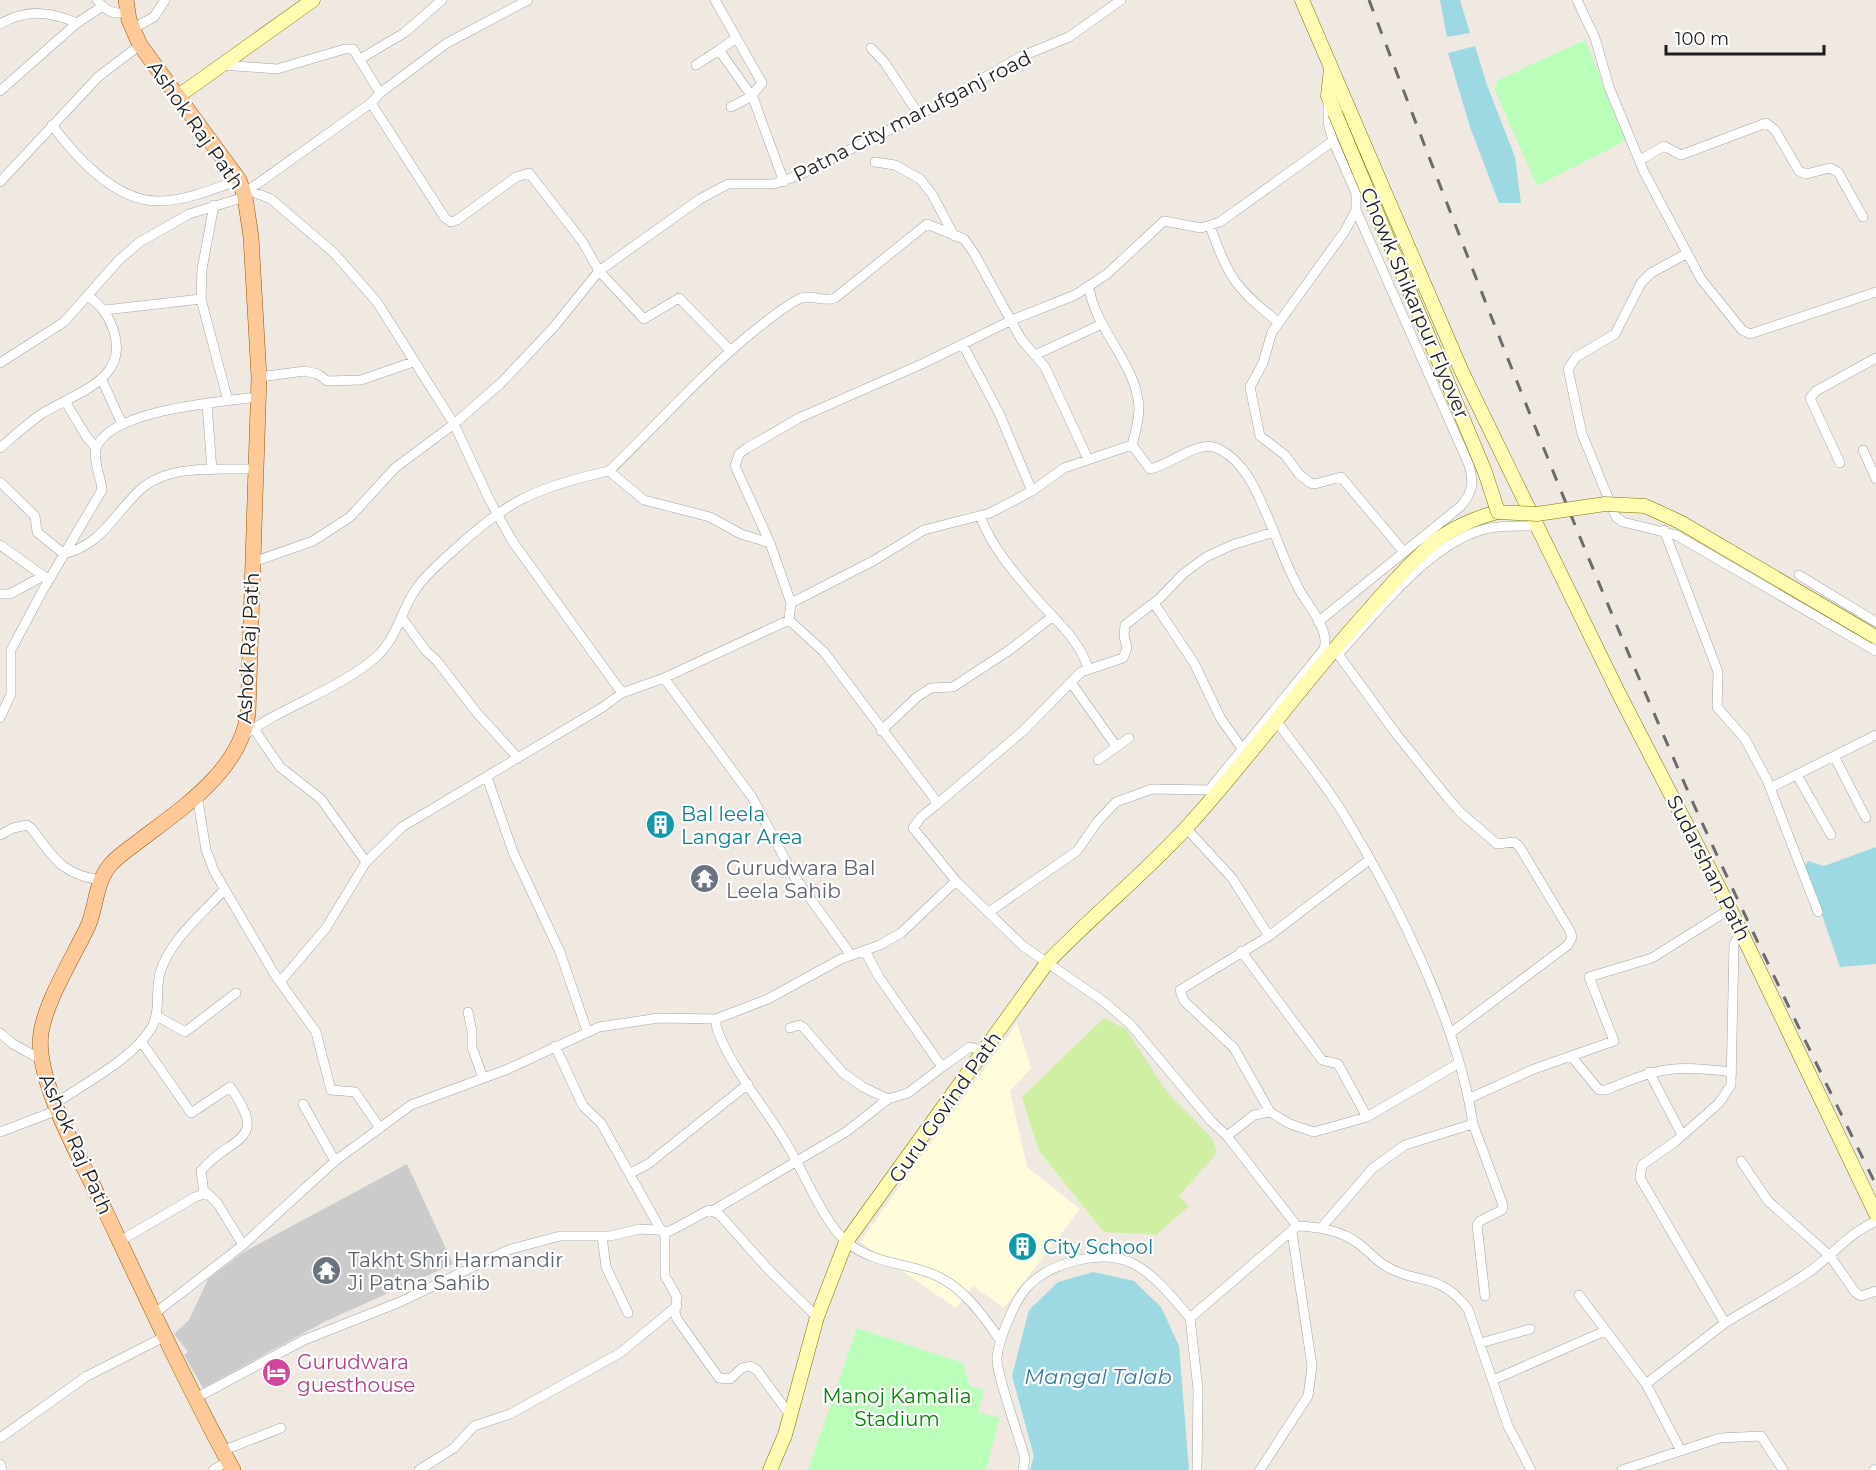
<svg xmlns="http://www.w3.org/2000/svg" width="1876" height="1470" font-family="Montserrat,sans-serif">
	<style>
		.education { fill: #fffcdb }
		.religious { fill: #cbcbcb }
		.grass { fill: #cfefa2 }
		.park { fill: #baffb9 }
		.water { fill: #9dd9e2 }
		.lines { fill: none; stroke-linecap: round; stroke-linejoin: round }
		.street-casing { stroke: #a4a4a4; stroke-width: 10 }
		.secondary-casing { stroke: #777800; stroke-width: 15 }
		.primary-casing { stroke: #965600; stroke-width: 16 }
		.street { stroke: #fff; stroke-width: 9 }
		.secondary { stroke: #fffbb0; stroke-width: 14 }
		.primary { stroke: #ffc897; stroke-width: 15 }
		.rail { stroke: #6b6b6b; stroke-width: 3; stroke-dasharray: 12 12; stroke-linecap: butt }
		.secondary-bridge-casing { stroke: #777800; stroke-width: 15; stroke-linecap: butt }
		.secondary-bridge { stroke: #fffbb0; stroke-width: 14 }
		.labels { text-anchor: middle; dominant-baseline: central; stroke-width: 4.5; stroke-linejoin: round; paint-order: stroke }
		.street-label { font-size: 20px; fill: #1d1d1d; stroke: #fff }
		.culture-label { font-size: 20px; fill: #0d838f; stroke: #fff; text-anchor: start }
		.worship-label { font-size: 20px; fill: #5b616d; stroke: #fff; text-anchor: start }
		.hotel-label { font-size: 20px; fill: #b23c85; stroke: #fff; text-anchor: start }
		.park-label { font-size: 20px; fill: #028600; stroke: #fff }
		.water-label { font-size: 21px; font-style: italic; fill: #3b7ba6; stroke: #fff }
	</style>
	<rect width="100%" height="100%" fill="#efe9e2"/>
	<path class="education" d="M1017,1023L1031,1068L1010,1091L1027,1167L1080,1209L1004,1308L973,1286L956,1308L860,1242Z"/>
	<path class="religious" d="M407,1164L453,1264L324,1322L203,1388L184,1355L188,1352L174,1334L189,1320L208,1279L244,1252Z"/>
	<path class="grass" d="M1104,1018L1126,1029L1167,1092L1213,1139L1217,1153L1179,1196L1189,1206L1156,1235L1104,1232L1039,1151L1022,1097Z"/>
	<path class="park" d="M1585,40L1627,140L1537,186L1494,88L1498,80Z
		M857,1328L963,1363L970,1386L984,1390L978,1412L1000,1418L986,1470H808Z"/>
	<path class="water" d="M1440,0H1460L1470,33L1447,37Z
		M1475,46L1487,85L1515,157L1521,203H1499L1470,127L1448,53Z
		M1876,847V964L1840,967L1805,866L1808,861L1824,866Z
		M1093,1272L1134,1281L1161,1307L1179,1346L1189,1470H1030L1034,1456L1012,1376L1029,1310L1058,1282Z"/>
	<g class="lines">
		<defs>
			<path id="street" d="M97,0C106,11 113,15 127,12
				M715,0L762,83L752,95L784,182
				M1577,0L1595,38L1609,87L1644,172L1701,279L1742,330L1750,334L1876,292
				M0,24C27,9 49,11 77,23
				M132,29L154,17L165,0
				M736,38L719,50L753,98
				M871,48L885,63L919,115
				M360,59L404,33L442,0
				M222,65L277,69L345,49H353L380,93L371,103
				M696,65L719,50
				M0,91L77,23L103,6
				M380,93L447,43L528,0
				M1328,103V122L1333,141L1356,193V210L1345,231L1272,332L1263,363L1250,387L1260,436L1285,455L1299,474L1310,483L1315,484L1341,477L1404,552
				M731,107L752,96
				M52,125C75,156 115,201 158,201C185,201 214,189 239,180
				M1640,160L1664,146L1681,155L1766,123L1775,130L1799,171L1806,174L1830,168L1838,172L1863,217
				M875,162L895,165L920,179L932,194L954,236
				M0,182L98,77L140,45
				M243,188L271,199L334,253L377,302L454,424L490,501L513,542L622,693L664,678L752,797L794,876L851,955
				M250,189L371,103L445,218L451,222L457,220L516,177L529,173L582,241L599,271L644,319L679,298L730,350
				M1210,226C1228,278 1236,288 1278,322
				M1686,254L1651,273L1641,283L1615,334L1576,357L1568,369L1582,434L1616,517L1623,522L1676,535L1876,651
				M1089,287C1095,330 1137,364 1139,408C1139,420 1135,434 1132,445
				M201,299L228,401
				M105,310L201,299L202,269L214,205
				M1035,355L1102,324
				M0,363L64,322L119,260L140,242L189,214L245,197
				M259,377L305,371L318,374L327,381L361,380L413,362
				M102,380L122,424
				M65,401L86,436L96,448
				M207,404L212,470
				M0,448C14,436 28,423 43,413C75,393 129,380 114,332C109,316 102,306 88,296
				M1863,450L1876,479
				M1840,463L1810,398L1816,391L1876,358
				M609,471C658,424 701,374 754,331C768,320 783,307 799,299C811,293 823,303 835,298L927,224L964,239L974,253L1021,339L1045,367L1088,459
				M0,482L35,516L37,532L64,554C103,544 113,515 140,490C169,463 220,470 256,469
				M1032,491L1064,468L1132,445L1150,469C1171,465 1199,438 1219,449C1231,455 1242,467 1249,478C1270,514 1280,555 1300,591C1309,607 1330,630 1324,649L1209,790
				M980,516C991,546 1015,574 1035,597C1055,620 1079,639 1088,668
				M1664,530L1718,672L1717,707L1745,739L1767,780L1818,912
				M770,543L735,466L739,454L747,448L799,418L924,363L1012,320L1075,295L1107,274L1164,221L1201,228L1220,222L1333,141
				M0,545L49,580
				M253,562L313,541L350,517L395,468L454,424L501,383L553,328L599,271L700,199L728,184H774L799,175L919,115L1020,57L1069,37L1121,0
				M1799,575L1876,622
				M0,594H10L43,576
				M791,603L873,561L924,530L990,513L1032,491L999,413L963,345
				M1154,603L1194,663L1221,719L1243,750
				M402,618L426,651L437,661L477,713L518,758
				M1318,622L1461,506C1473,491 1474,483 1469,465L1356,210
				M1342,650C1379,610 1434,538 1490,528C1505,525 1521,526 1536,526
				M1338,654L1397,735L1447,797L1461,813L1497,844L1514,842L1519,846L1570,931L1572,937L1568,945L1452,1032
				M664,678L789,620L824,652L934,798L936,805L921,817L913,828L956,881
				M1072,684L1116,746
				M0,718L11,694V650L43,590L102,490C101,477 93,461 96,449C107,410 224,401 258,397
				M1280,726C1302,756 1327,786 1346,818C1399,905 1458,1024 1473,1124L1405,1145L1373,1168L1321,1228
				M254,729L280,767L321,799L366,862
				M881,731L917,697L931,688L953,687L1011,649L1053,616
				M242,737C282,706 335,692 375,658C397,639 400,612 416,589C426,574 441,562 454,550C505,503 532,489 600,473L609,471L644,500L710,517L741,534L770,543L791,603L789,620
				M1834,756L1866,818
				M1098,760L1129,738
				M1797,775L1831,835
				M487,777L513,852L560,952L587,1031
				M1770,788L1876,735
				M197,795L206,850L214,871L275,975L316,1032L331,1090L355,1092L380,1128
				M936,805L1023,731L1081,672L1123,658L1127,648L1124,636L1125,625L1160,598L1183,574L1206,557L1232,545L1274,532
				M1186,828L1232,878L1269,936
				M0,835L13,828L27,825L32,829C54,858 61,874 100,880
				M989,912L1077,851L1098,821L1116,802L1152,789L1209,790
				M1241,951L1322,1060L1338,1064L1367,1117
				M280,982L326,928L366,862L402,827L603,707L622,693
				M468,1012L472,1031V1047L483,1078
				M157,1016L185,1032L236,993
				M790,1028L799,1025L803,1027L843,1073L863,1087L888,1099L908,1093L942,1067L879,977L865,951
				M0,1033L13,1044L42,1060
				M141,1041L191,1113L230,1087C271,1144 230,1135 201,1171L204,1193
				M555,1046L583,1106L601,1123L662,1232
				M1571,1056L1599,1090H1606C1661,1067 1673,1065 1732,1072
				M942,1067L970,1047L985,1051
				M1649,1072L1682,1135
				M1470,1098L1534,1069L1614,1041L1589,977L1652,958L1730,909
				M56,1103C85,1083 134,1058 152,1027C161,1009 155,991 160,973C169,941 202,914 224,890
				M303,1104L335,1161
				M1270,1112L1234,1048L1184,1001L1180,990L1269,936L1369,860
				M1473,1124L1503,1205L1502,1210L1480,1221L1477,1225L1485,1296
				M0,1132L58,1110
				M1227,1136L1254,1115L1270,1112L1290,1124L1314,1132L1367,1117L1459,1063
				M1741,1161L1768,1201L1830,1256L1855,1292L1861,1296L1876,1291
				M631,1173L648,1164L748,1084
				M714,1210L846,1132L888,1099
				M665,1232V1276L677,1297L675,1312L677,1319L719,1378L730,1379L742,1368L750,1366L757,1370L790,1415
				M602,1236L606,1267L628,1313
				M120,1241L195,1197L207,1193L218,1204L243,1245
				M1579,1295L1646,1384L1680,1449
				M154,1314L243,1245L335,1161L411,1105L508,1069L599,1027L659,1018L716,1019
				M1725,1323C1754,1305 1785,1289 1813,1269C1835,1252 1851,1232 1876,1221
				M1000,1340C984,1317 967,1292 941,1278C912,1262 879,1267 848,1243C826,1227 803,1171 788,1146C768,1111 726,1062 716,1025V1019L768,999L841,959L880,945L901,933L956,881L1023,946L1103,1001L1130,1024L1211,1121L1227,1136L1297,1226C1318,1227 1341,1230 1359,1244C1367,1250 1375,1259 1384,1265C1417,1286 1438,1270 1468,1309L1508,1426L1531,1470
				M1481,1343L1530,1329
				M1493,1380L1605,1331
				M1646,1384L1725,1323L1640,1178L1642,1165L1676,1141L1719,1103L1731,1085L1734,944L1741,932
				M196,1398L304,1340L400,1302L508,1250L560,1236H610L640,1229L670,1231L709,1210L719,1214L768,1269L817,1317
				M0,1438L87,1376L164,1337
				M222,1451L281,1428
				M0,1464L2,1470
				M213,1470L228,1461
				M419,1470L454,1448L474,1426L510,1414L620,1353L677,1306
				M1023,1470L1025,1458C1020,1440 995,1370 997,1357C999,1338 1015,1300 1028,1286C1052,1262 1103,1248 1134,1264C1156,1276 1174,1299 1190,1318
				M1197,1470L1198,1389L1190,1318L1297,1226
				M1260,1470L1308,1396L1312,1366L1292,1232
				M1622,1470L1720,1438L1761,1436L1783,1470
				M1874,1470L1876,1469"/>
			<path id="secondary" d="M1302,0L1462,372L1619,694L1730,909L1876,1214
				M1331,69L1328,96L1335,113
				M177,97L313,0
				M770,1470L785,1435L817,1317L846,1242L1047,963C1092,916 1143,875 1187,827C1250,758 1304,681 1367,612C1388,588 1409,564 1433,543C1450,529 1477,517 1498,512"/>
			<path id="primary" d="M126,0L129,20L140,45L239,180L245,197L251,237L259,377L248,713C241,769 184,807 143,838C133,846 120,854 111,864C95,882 97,905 88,926C73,958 46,1000 41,1033C34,1080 83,1163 103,1206C145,1295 186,1384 233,1470"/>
		</defs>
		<use href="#street" class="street-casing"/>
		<use href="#secondary" class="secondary-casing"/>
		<use href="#primary" class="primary-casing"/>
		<use href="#street" class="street"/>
		<use href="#secondary" class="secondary"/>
		<use href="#primary" class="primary"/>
		<path class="rail" d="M1369,0C1472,271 1577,540 1694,805C1752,933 1814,1059 1876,1185"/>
		<defs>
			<path id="secondary-bridge" d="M1335,113L1485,472L1498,512L1537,514L1605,504L1645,506L1680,522L1876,637"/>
		</defs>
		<use href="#secondary-bridge" class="secondary-bridge-casing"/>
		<use href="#secondary-bridge" class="secondary-bridge"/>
	</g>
	<defs>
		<symbol id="building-disc" viewBox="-11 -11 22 22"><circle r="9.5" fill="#0f9aa8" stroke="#fff"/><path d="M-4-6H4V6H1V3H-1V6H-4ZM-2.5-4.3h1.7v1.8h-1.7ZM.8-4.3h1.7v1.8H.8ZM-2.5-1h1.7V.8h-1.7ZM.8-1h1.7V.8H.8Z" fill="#fff"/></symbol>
		<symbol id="temple-disc" viewBox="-11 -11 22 22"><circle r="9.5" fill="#6b7280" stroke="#fff"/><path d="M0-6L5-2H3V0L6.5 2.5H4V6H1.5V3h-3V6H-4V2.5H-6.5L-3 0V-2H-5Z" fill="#fff"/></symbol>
		<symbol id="hotel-disc" viewBox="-11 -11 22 22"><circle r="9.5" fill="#d1479c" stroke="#fff"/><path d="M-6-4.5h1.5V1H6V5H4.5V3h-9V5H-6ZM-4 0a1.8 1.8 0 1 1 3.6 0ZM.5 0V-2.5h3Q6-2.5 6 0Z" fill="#fff"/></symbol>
	</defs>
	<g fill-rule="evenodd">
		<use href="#building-disc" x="644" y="808" width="33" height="33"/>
		<use href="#temple-disc" x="688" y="862" width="33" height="33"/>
		<use href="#building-disc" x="1006" y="1230" width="33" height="33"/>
		<use href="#temple-disc" x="310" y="1254" width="33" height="33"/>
		<use href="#hotel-disc" x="260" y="1356" width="33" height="33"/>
	</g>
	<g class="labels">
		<g class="street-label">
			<text transform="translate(912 116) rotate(-27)">Patna City marufganj road</text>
			<text transform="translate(196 125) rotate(55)">Ashok Raj Path</text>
			<text transform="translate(1415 303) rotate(67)">Chowk Shikarpur Flyover</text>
			<text transform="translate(248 648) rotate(-87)">Ashok Raj Path</text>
			<text transform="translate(1709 868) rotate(63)">Sudarshan Path</text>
			<text transform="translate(945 1107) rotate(-55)">Guru Govind Path</text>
			<text transform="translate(76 1144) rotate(66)">Ashok Raj Path</text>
		</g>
		<g class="culture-label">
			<text x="681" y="814">Bal leela<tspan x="681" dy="23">Langar Area</tspan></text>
			<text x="1043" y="1247">City School</text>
		</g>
		<g class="worship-label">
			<text x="726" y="868">Gurudwara Bal<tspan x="726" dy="23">Leela Sahib</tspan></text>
			<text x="348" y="1260">Takht Shri Harmandir<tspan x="348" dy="23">Ji Patna Sahib</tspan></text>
		</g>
		<g class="hotel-label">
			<text x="297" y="1362">Gurudwara<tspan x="297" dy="23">guesthouse</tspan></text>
		</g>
		<g class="park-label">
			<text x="897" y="1396">Manoj Kamalia<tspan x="897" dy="23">Stadium</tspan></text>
		</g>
		<g class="water-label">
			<text x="1098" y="1376">Mangal Talab</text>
		</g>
	</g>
	<path d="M1666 45v9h158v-9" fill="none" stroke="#1d1d1d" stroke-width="3"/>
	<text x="1675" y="45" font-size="18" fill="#1d1d1d" stroke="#ffffff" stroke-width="4.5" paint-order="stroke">100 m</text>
</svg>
